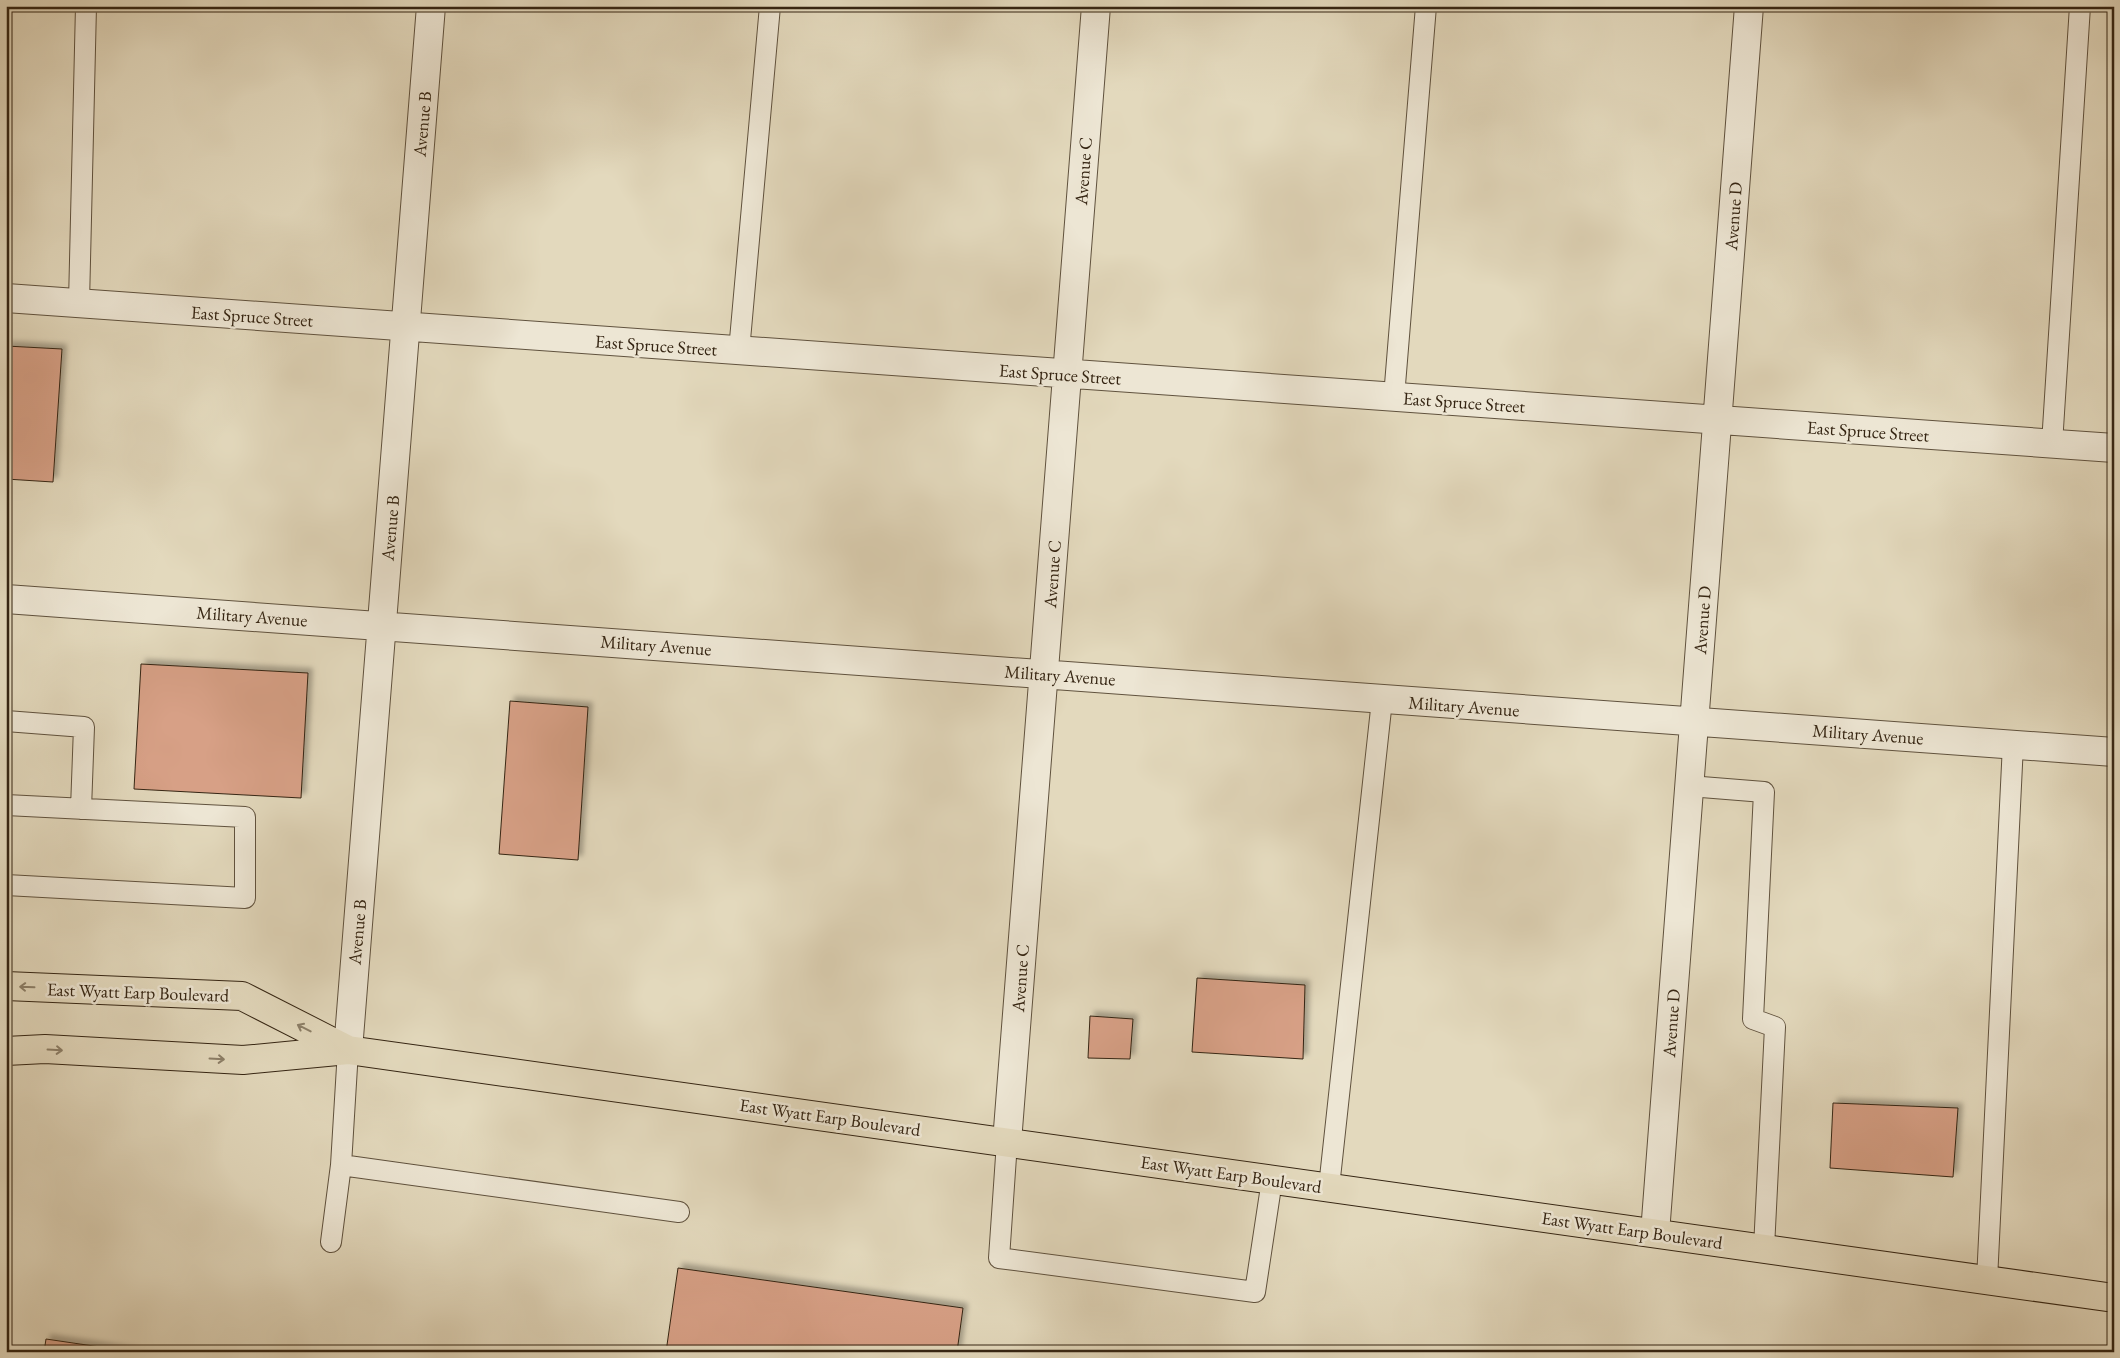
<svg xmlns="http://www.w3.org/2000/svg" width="2120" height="1358" font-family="'EB Garamond',serif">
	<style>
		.building { fill: #d7a086; stroke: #352513; filter: url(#shadow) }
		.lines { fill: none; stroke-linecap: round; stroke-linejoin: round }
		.service-casing { stroke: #60523e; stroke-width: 22 }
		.minor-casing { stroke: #60523e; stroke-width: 30 }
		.primary-casing { stroke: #352513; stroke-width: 30 }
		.service { stroke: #ede6d4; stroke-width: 20 }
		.minor { stroke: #ede6d4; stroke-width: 28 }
		.primary { stroke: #e3d9bd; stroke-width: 28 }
		.oneway { stroke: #8c7f68 }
		.labels { text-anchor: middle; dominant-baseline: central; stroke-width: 5; stroke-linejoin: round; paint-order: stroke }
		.street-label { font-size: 18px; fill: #352513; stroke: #ede6d4 }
	</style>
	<defs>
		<filter id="shadow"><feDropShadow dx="4.5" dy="-4.5" stdDeviation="2.5" flood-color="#0004"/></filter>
	</defs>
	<rect width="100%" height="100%" fill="#e3d9bd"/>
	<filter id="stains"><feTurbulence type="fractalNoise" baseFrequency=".004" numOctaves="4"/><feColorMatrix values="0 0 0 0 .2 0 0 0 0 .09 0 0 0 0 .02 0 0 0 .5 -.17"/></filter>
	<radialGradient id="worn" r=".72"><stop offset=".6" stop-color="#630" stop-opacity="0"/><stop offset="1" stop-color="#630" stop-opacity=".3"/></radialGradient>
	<path class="building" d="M6,346L62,349L53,482L6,479Z
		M141,664L308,673L301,798L134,789Z
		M510,701L588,707L578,860L499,854Z
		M1197,978L1305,985L1303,1059L1192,1052Z
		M1090,1016L1133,1019L1130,1059L1088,1058Z
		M1833,1103L1958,1108L1953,1177L1830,1168Z
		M678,1268L963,1308L957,1352H666Z
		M46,1339L134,1352H44Z"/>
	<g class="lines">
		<defs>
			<path id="service" d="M79,303L86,6
				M739,351L770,6
				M1394,397L1426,6
				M2052,444L2080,6
				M6,721L84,727L81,809
				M1689,786L1764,792L1753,1019L1775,1027L1764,1248
				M6,805L245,817V898L6,885
				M1007,1142L999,1258L1255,1292L1272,1180
				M341,1165L679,1212
				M1329,1187L1382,700
				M331,1242L341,1165L348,1050
				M1987,1280L2013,744"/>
			<path id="minor" d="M6,298L2114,448
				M6,599L2114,752
				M348,1050L431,6
				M1007,1142L1096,6
				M1655,1233L1749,6"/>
			<path id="primary" d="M6,986L242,996L348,1050
				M6,1051L45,1049L243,1060L348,1050L2114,1298"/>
		</defs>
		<use href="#service" class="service-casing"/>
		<use href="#minor" class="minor-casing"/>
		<use href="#primary" class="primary-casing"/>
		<use href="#service" class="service"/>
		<use href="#minor" class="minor"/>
		<use href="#primary" class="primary"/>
	</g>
	<defs><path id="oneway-shaft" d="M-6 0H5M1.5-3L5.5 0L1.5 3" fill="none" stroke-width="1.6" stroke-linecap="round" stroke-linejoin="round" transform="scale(1.25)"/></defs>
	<g class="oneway">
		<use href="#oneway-shaft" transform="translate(27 987) rotate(-178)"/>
		<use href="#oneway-shaft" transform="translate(304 1028) rotate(-153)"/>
		<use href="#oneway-shaft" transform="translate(55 1050) rotate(3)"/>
		<use href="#oneway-shaft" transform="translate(217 1059) rotate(3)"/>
	</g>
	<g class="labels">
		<g class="street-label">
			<text transform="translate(422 124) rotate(-85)">Avenue B</text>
			<text transform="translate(1083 171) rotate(-86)">Avenue C</text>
			<text transform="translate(1733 216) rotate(-86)">Avenue D</text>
			<text transform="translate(252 316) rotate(4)">East Spruce Street</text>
			<text transform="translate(656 345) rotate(4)">East Spruce Street</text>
			<text transform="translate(1060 374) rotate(4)">East Spruce Street</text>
			<text transform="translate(1464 402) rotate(4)">East Spruce Street</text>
			<text transform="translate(1868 431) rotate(4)">East Spruce Street</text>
			<text transform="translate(390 528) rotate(-85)">Avenue B</text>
			<text transform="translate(1052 574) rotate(-86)">Avenue C</text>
			<text transform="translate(252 616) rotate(4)">Military Avenue</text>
			<text transform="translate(1702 620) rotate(-86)">Avenue D</text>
			<text transform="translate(656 645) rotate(4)">Military Avenue</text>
			<text transform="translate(1060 675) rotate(4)">Military Avenue</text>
			<text transform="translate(1464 706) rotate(4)">Military Avenue</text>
			<text transform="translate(1868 734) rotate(4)">Military Avenue</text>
			<text transform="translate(357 932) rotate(-85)">Avenue B</text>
			<text transform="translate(1020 978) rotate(-86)">Avenue C</text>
			<text transform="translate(138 992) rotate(2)">East Wyatt Earp Boulevard</text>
			<text transform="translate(1671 1023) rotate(-86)">Avenue D</text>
			<text transform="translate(830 1117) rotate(8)">East Wyatt Earp Boulevard</text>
			<text transform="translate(1231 1174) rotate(8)">East Wyatt Earp Boulevard</text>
			<text transform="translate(1632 1230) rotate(8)">East Wyatt Earp Boulevard</text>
		</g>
	</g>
	<rect width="2120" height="1358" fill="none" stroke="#e3d9bd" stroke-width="25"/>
	<rect x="8" y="8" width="2105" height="1343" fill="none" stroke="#352513" stroke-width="2.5"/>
	<rect x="12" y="12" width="2095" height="1333" fill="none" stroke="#352513"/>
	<rect width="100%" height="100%" filter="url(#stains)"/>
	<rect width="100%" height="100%" fill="url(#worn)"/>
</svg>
